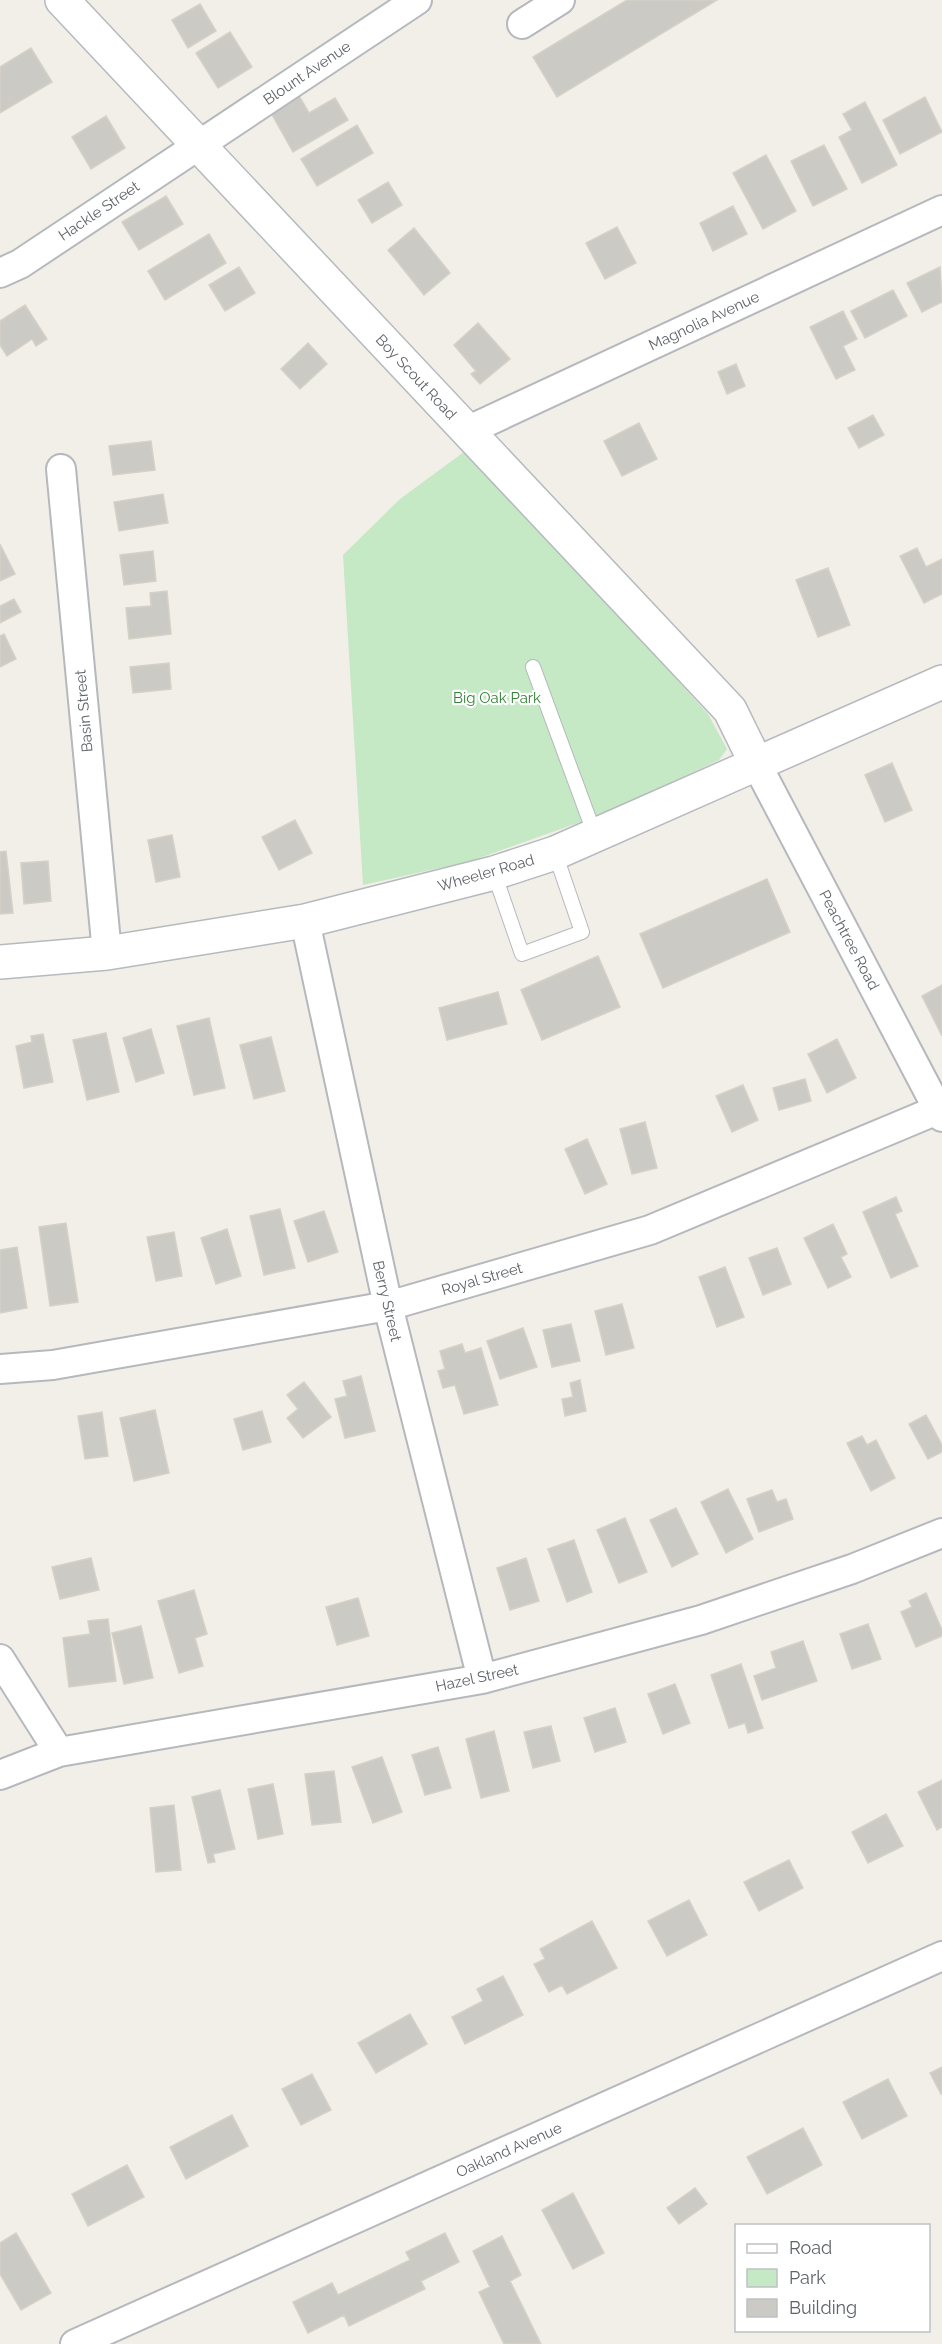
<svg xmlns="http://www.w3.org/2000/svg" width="942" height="2344" font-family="Raleway,sans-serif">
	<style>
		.green { fill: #c5e8c5 }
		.building { fill: #cccac5; stroke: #d6d1c6; stroke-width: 1.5 }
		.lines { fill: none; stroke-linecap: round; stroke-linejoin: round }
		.lane-casing { stroke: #b5b8bc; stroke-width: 16 }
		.street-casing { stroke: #b5b8bc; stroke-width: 32 }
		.secondary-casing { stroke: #b6babf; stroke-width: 36 }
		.lane { stroke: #fff; stroke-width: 14 }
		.street { stroke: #fff; stroke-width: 28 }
		.secondary { stroke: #fff; stroke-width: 33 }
		.labels { text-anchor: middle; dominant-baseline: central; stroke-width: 4.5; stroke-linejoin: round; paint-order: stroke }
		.street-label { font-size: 15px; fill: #5f6368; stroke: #fff }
		.park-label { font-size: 15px; fill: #348238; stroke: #fff }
	</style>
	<rect width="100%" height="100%" fill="#f1efe8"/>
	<path class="green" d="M468,449L708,714L727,749L719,760L603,814L471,861L363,885L343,555L400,499Z"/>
	<path class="building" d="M627,0H717L557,97L533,57Z
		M200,4L216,31L188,48L172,20Z
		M230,32L252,67L218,88L196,53Z
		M31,48L52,82L0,113V67Z
		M298,94L309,113L335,98L348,120L293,152L270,111Z
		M925,97L942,132L900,154L883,120Z
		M865,102L897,165L862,183L839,137L852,130L843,114Z
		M106,116L125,148L91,169L72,137Z
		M357,125L373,153L317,186L301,159Z
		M824,145L847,189L813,206L791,161Z
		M766,155L796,211L763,229L733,173Z
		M388,182L402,205L372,223L358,200Z
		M166,196L183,224L139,250L122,222Z
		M733,206L747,234L713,251L700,223Z
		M617,227L636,263L605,279L586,243Z
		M414,228L450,273L424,295L388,250Z
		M209,234L226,263L165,300L148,271Z
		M239,267L255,293L225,311L209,285Z
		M940,267L942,302L922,312L907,283Z
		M893,290L907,316L865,338L851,311Z
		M25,305L47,339L36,346L32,339L7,356L0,345V321Z
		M843,311L857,339L843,346L855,370L836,379L810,327Z
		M478,323L510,359L480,384L471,374L476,371L454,345Z
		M308,343L327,364L300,389L281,369Z
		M736,364L745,386L727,394L718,372Z
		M873,415L884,435L859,448L848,428Z
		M639,423L657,459L622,476L604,441Z
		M151,441L155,470L113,475L109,446Z
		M163,494L168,523L119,531L114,502Z
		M0,544L15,574L0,581Z
		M917,548L926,567L942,559V594L924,603L900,556Z
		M153,551L156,581L124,585L120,555Z
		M828,568L850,625L818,637L796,580Z
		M167,591L171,634L129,639L126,608L151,606L150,593Z
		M14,599L21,612L0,623V606Z
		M4,634L16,659L0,667V636Z
		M169,663L171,689L133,693L130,667Z
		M892,763L912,810L885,822L865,775Z
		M295,820L312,853L279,870L262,837Z
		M172,835L180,877L156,882L148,840Z
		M6,851L13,913L0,914V852Z
		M48,861L51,901L24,904L21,863Z
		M767,879L790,932L663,988L640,934Z
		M598,956L620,1007L542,1040L521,990Z
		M942,985V1036L922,996Z
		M498,992L507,1024L447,1040L439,1008Z
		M209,1018L225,1088L194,1095L177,1026Z
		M151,1029L164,1073L136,1082L123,1038Z
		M106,1033L119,1092L87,1100L73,1040Z
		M43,1034L53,1082L24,1088L16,1046L32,1042L31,1036Z
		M271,1037L285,1091L254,1099L240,1045Z
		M837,1039L856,1078L827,1093L808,1054Z
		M805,1079L811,1101L779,1110L773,1088Z
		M743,1085L758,1120L732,1132L716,1096Z
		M645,1122L657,1168L632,1174L620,1129Z
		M587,1139L607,1184L585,1194L565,1149Z
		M896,1197L902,1211L895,1214L918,1266L891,1278L863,1212Z
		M280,1209L295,1268L264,1275L250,1216Z
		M324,1211L338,1252L308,1262L294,1221Z
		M66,1223L78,1302L50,1306L39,1227Z
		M833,1224L847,1254L841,1257L851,1277L828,1288L804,1238Z
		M227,1229L241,1276L216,1284L201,1238Z
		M174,1232L182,1276L156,1281L147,1237Z
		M17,1247L27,1308L0,1313V1250Z
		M777,1248L791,1284L763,1295L749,1258Z
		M725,1267L744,1317L717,1327L699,1277Z
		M622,1304L634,1348L606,1355L595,1311Z
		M571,1324L580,1361L552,1367L543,1330Z
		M523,1328L537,1367L500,1379L487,1341Z
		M462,1344L465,1353L481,1348L498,1405L464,1414L455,1385L443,1388L438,1371L445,1369L440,1351Z
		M361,1376L375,1431L345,1438L335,1399L347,1396L343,1381Z
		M580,1380L586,1411L565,1416L562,1399L573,1397L570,1383Z
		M304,1382L331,1417L303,1438L287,1418L298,1409L287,1395Z
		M155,1410L169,1473L134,1481L120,1418Z
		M262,1411L271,1442L243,1450L234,1419Z
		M102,1412L108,1456L85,1459L78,1416Z
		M926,1415L942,1445V1452L928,1459L909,1424Z
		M862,1436L867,1445L876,1440L895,1478L871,1491L847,1443Z
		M728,1489L753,1539L726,1553L701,1502Z
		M772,1490L777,1502L786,1499L793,1519L759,1532L747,1499Z
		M676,1508L698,1554L672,1567L650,1520Z
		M625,1518L647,1572L619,1583L597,1530Z
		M574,1540L592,1592L567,1602L548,1549Z
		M91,1558L99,1590L60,1599L52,1567Z
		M526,1558L539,1601L510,1610L497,1568Z
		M194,1590L207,1634L195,1638L203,1666L179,1673L158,1601Z
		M926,1593L942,1630V1636L916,1647L901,1612L912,1607L909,1601Z
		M358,1598L369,1636L337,1645L326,1607Z
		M108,1619L116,1681L69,1687L63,1638L90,1634L88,1621Z
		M868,1624L881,1659L852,1669L840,1634Z
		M141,1626L153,1678L124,1684L112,1633Z
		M803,1641L817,1681L762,1700L754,1676L776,1668L771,1652Z
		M741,1664L763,1728L748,1733L745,1723L729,1728L711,1675Z
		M675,1684L690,1723L663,1734L648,1694Z
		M615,1708L626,1742L595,1752L584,1718Z
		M551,1726L560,1761L533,1768L524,1732Z
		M494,1731L509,1791L481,1798L466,1739Z
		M438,1747L451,1788L425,1795L412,1755Z
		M382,1757L402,1812L373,1823L352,1767Z
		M334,1771L341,1822L312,1825L305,1774Z
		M942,1780V1827L937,1830L918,1792Z
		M273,1784L283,1834L258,1839L248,1789Z
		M220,1790L235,1849L213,1854L215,1862L208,1863L192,1797Z
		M174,1805L181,1870L156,1872L150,1808Z
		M886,1814L903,1846L868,1863L852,1832Z
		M789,1860L803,1888L759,1911L744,1882Z
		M689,1900L707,1935L667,1956L648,1921Z
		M592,1921L617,1968L567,1994L562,1985L549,1992L534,1964L545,1959L540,1949Z
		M503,1976L523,2015L465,2044L452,2017L483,2001L477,1989Z
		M410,2014L427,2044L376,2073L358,2043Z
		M942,2067V2093L941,2094L930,2073Z
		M312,2074L331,2110L301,2125L282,2089Z
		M888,2079L907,2116L862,2139L843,2102Z
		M232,2115L248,2146L186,2179L170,2147Z
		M803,2128L822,2165L767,2194L747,2157Z
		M127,2165L144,2197L88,2226L72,2194Z
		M695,2188L707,2204L679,2224L667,2208Z
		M573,2193L604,2253L573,2269L542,2210Z
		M16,2233L51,2293L21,2310L0,2274V2243Z
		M445,2233L459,2262L421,2281L425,2289L349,2326L344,2315L308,2333L293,2302L332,2283L338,2295L410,2260L406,2252Z
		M502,2236L521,2275L510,2281L541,2344H504L479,2292L490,2287L473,2251Z"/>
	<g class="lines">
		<defs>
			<path id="lane" d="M533,667L595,835
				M494,873L522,954L582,932L555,853"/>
			<path id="street" d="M522,24L560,0
				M0,273L20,264L417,0
				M467,431L942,210
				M61,469L107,953
				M756,763L942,1117
				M305,921L388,1306L482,1679
				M0,1369L53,1365L388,1306L650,1230L942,1108
				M0,1659L59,1752
				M0,1775L59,1752L482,1679L701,1620L852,1569L942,1533
				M75,2344L942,1956"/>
			<path id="secondary" d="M62,0L730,710L756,763
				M0,962L107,953L305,921L494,873L555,853L942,682"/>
		</defs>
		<use href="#lane" class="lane-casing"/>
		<use href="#street" class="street-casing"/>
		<use href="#secondary" class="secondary-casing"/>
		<use href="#lane" class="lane"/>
		<use href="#street" class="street"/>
		<use href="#secondary" class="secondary"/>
	</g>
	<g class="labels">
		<g class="street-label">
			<text transform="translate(307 73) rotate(-34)">Blount Avenue</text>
			<text transform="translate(99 211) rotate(-34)">Hackle Street</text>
			<text transform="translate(704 321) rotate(-25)">Magnolia Avenue</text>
			<text transform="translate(416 377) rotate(47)">Boy Scout Road</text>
			<text transform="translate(84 711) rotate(-95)">Basin Street</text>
			<text transform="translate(486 873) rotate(-16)">Wheeler Road</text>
			<text transform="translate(849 940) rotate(62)">Peachtree Road</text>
			<text transform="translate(482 1279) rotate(-16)">Royal Street</text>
			<text transform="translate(387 1301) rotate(77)">Berry Street</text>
			<text transform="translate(477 1678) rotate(-12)">Hazel Street</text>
			<text transform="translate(509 2150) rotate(-24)">Oakland Avenue</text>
		</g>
		<g class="park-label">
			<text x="497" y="698">Big Oak Park</text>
		</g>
	</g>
	<rect x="735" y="2224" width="195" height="108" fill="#ffffff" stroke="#bfc1c3" stroke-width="1.5"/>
	<rect x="747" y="2244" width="30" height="9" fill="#ffffff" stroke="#bfc1c3" stroke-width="1.5"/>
	<text x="789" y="2254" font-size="18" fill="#5f6368">Road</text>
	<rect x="747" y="2269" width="30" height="18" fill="#c5e8c5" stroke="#bfc1c3" stroke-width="1.5"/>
	<text x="789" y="2284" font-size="18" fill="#5f6368">Park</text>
	<rect x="747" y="2299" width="30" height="18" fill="#cccac5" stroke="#bfc1c3" stroke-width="1.5"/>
	<text x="789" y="2314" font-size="18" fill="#5f6368">Building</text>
</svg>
